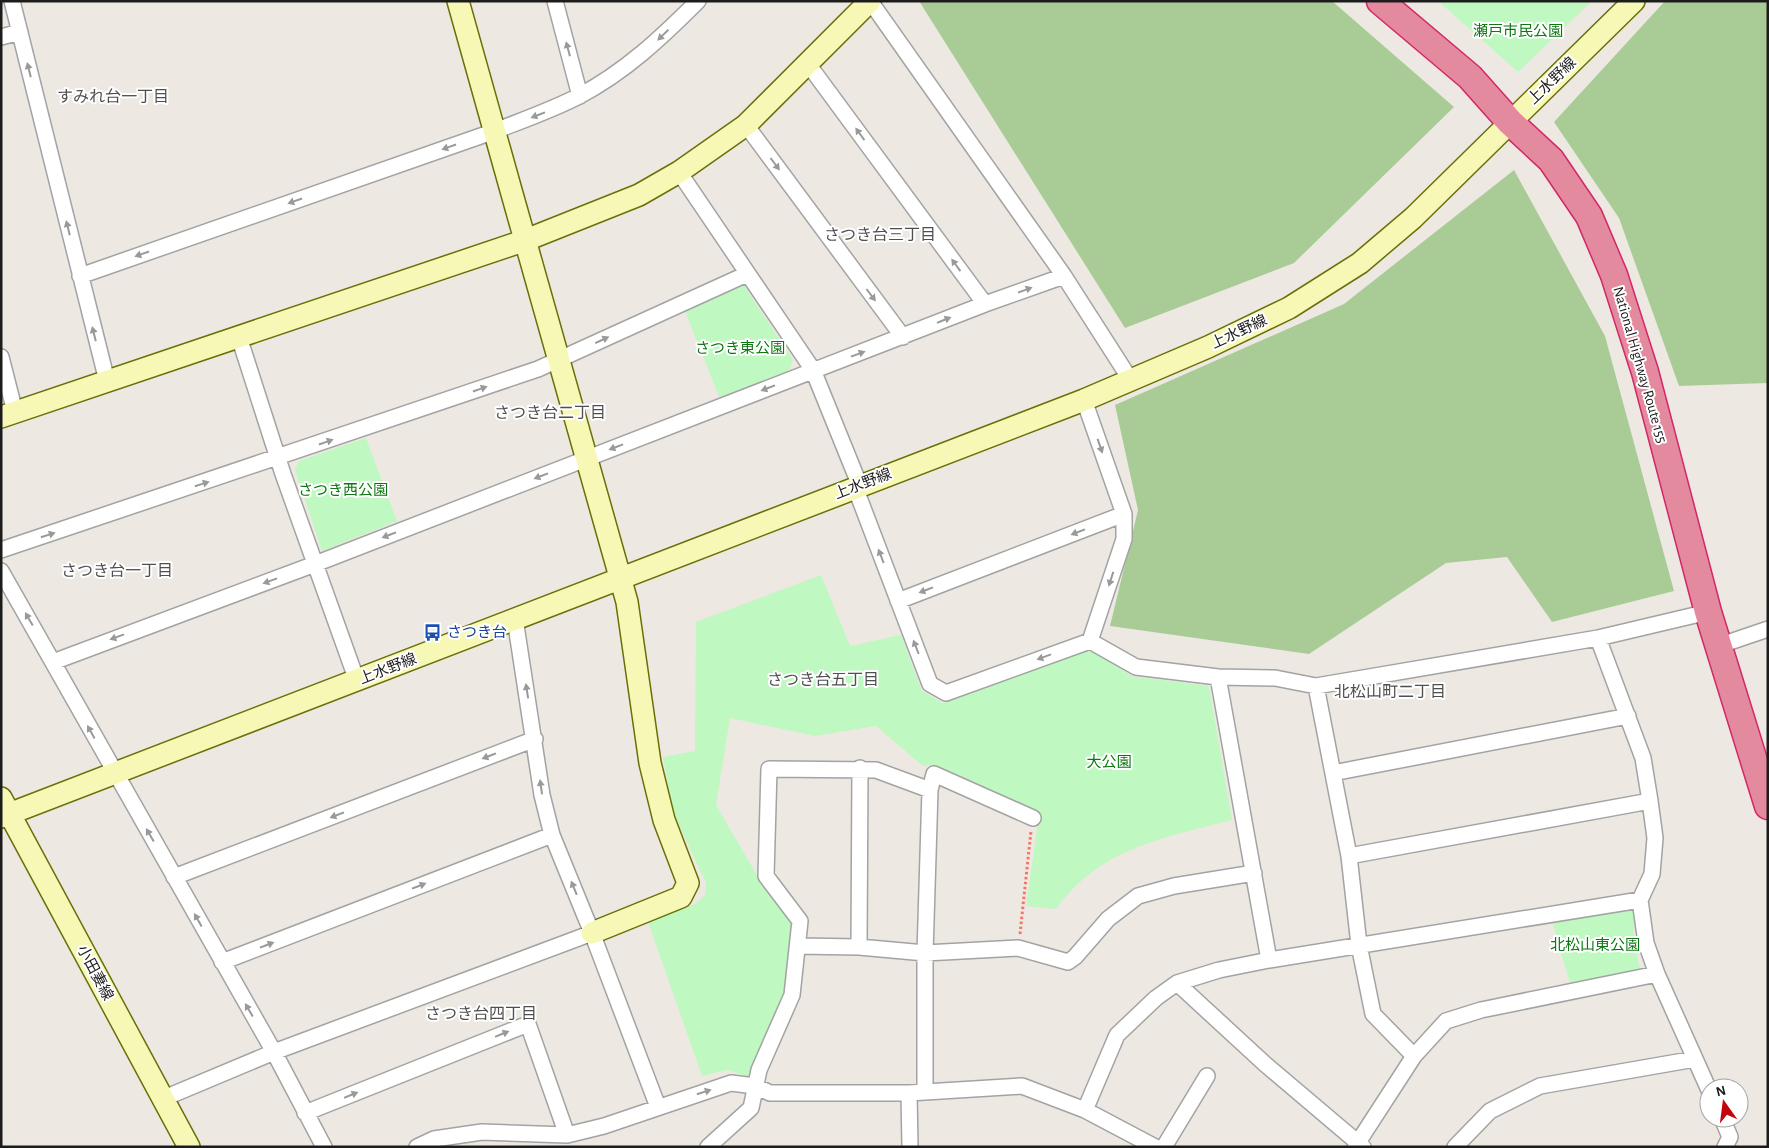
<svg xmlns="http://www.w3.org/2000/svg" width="1769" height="1148" font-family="'Alegreya Sans','Noto Sans JP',sans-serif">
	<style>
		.forest { fill: #a9cc97 }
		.park { fill: #bff8c1 }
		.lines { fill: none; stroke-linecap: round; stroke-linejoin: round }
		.street-casing { stroke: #a3a3a3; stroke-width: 18 }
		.secondary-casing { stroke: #687007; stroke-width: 24 }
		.highway-casing { stroke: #d32769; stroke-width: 29 }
		.path { stroke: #f7736a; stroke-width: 3; stroke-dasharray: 2.5 2.5; stroke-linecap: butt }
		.street { stroke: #fff; stroke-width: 15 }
		.secondary { stroke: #f7f8b6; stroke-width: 21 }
		.highway { stroke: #e48a9f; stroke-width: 26 }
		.oneway { fill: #999 }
		.labels { text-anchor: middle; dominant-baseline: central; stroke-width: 4; stroke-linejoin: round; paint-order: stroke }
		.park-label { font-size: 15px; fill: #0d7712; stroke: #fff }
		.street-label { font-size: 15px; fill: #1c1c1c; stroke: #fff }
		.transit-label { font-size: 15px; fill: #164399; stroke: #fff; text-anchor: start }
		.neighbourhood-label { font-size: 16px; fill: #4f4f4f; stroke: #fff }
	</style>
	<rect width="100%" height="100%" fill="#ede9e2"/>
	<path class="forest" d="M919,1H1332L1454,107L1294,263L1125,328Z
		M1665,1H1768V383L1679,386L1619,218L1554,122Z
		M1514,170L1605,336L1674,591L1552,622L1507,557L1446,563L1309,654L1110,626L1138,510L1115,405L1344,304Z"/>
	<path class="park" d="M1438,1H1592L1518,72Z
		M743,284L793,360L788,373L720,399L685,311Z
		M366,438L397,521L322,551L295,470L299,461Z
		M821,575L850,646L901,635L922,691L943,703L1083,651L1097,653L1131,676L1209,686L1232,820C1163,838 1100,848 1056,909L1026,906L1039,815L933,765L923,766L876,726L815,736L730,718L716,805L758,877L790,916L794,938L786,990L750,1077L727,1070L702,1076L648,922L695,904L705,895L706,883L673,812L663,757L695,751L696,622Z
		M1627,904L1636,912L1633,940L1641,972L1570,984L1551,917Z"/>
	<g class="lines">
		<defs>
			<path id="street" d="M12,1L107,381
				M555,1L580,96
				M870,1L1064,276L1130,379
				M1,37L20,32
				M808,64L985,304
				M746,125L903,337
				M679,172L813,370L860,486
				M80,276L495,131C523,120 552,110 579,96C625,72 662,37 698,1
				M239,337L283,474L357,681
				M1,357L15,412
				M1084,400L1124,514V539L1090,641
				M855,487L930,684L946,693L1090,641
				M1,550L538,369L747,274
				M1,571L274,1052L324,1147
				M898,601L1124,514
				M515,619L542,795L552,835L592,933L658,1107
				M1598,638L1643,758L1650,801L1655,838L1652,874L1640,900L1646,943L1657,974L1709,1090
				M1090,641L1136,667L1218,677L1275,678L1316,686L1598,638L1708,612
				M1718,646L1768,629
				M53,662L315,564L985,304L1064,276
				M1218,677L1269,960
				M1316,686L1349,856L1359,945L1373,1014L1414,1056
				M1333,773L1628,716
				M1349,856L1650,801
				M174,877L535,739
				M798,946L859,947L925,953L1018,948L1068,962L1075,957L1108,919L1138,896L1174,886L1254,873
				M859,947L860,768
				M222,962L552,835
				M1177,983L1265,1064L1363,1147
				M925,1091V953L930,790L934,774L1033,818
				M909,1093L910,1147
				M162,1099L274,1052L592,933
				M1085,1110L1117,1035L1156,998L1177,983L1219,970L1269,960L1640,900
				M305,1113L528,1024L567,1135
				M1722,1118L1730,1137L1725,1147
				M417,1147L434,1139L482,1132L567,1135L604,1126L731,1083L755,1086L770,1093H909L1022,1086L1085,1110L1155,1147
				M708,1147L751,1108L759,1070L792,995L800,921L766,876L769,769L876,770L930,790
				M1164,1147L1207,1076
				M1355,1147L1414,1056L1446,1021L1481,1010L1657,974
				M1455,1147L1490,1111L1540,1086L1695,1059"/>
			<path id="secondary" d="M458,1C512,193 565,385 620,577L627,602L650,763L664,820L688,883L681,897L592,933
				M1,417L526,240L639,195L679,172L746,125L870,1
				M1,798L189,1147
				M1,817L1084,400L1208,347L1289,308L1360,263L1413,218L1634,1"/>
			<path id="highway" d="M1380,1L1470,77L1510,122L1551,160L1589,216L1614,275L1645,372L1708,612L1768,806"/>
		</defs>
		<use href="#street" class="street-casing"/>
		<use href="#secondary" class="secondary-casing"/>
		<use href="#highway" class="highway-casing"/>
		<path class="path" d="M1020,934L1031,831"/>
		<use href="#street" class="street"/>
		<use href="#secondary" class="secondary"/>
		<use href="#highway" class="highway"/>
	</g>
	<defs><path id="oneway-solid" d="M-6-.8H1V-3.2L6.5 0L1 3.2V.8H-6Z" transform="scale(1.25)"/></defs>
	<g class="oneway">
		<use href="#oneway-solid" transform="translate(663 35) rotate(136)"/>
		<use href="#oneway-solid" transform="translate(568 49) rotate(-105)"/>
		<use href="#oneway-solid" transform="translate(29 70) rotate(-104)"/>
		<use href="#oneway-solid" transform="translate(538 115) rotate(159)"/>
		<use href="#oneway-solid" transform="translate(860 134) rotate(-126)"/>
		<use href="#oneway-solid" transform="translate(449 147) rotate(161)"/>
		<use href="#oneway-solid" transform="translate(775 164) rotate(53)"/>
		<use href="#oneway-solid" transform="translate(295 201) rotate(161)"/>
		<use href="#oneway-solid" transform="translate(68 228) rotate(-104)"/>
		<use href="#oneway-solid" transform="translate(142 254) rotate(161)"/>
		<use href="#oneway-solid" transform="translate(956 265) rotate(-126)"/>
		<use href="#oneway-solid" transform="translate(1025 290) rotate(-20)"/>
		<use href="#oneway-solid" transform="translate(871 295) rotate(53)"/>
		<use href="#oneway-solid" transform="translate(944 320) rotate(-22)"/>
		<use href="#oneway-solid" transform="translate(94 334) rotate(-104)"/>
		<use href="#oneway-solid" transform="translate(602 340) rotate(-25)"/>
		<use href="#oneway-solid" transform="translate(858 354) rotate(-20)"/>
		<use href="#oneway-solid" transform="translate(768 388) rotate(159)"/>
		<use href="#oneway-solid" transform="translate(480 389) rotate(-19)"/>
		<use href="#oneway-solid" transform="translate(326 442) rotate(-19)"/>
		<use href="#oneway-solid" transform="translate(1100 446) rotate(71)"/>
		<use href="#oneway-solid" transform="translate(616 447) rotate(159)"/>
		<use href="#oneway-solid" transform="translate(541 476) rotate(159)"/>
		<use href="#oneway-solid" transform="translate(202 484) rotate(-18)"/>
		<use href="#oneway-solid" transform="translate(1078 532) rotate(159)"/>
		<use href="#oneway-solid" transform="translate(48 535) rotate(-18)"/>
		<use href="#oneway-solid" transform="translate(389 535) rotate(159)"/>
		<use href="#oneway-solid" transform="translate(881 556) rotate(-111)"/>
		<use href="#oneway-solid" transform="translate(1111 579) rotate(108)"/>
		<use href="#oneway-solid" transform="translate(270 581) rotate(160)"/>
		<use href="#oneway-solid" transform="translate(926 590) rotate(159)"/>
		<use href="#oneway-solid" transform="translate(29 619) rotate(-120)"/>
		<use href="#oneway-solid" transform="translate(117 637) rotate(160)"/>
		<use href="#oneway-solid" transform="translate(916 647) rotate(-111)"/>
		<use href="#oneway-solid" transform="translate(1044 657) rotate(160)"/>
		<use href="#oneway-solid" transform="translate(527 691) rotate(-99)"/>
		<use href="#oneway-solid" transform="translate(91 732) rotate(-119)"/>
		<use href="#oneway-solid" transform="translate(489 756) rotate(159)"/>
		<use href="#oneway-solid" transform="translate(541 787) rotate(-98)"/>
		<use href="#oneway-solid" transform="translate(337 815) rotate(159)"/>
		<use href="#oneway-solid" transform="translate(150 835) rotate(-120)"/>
		<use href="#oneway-solid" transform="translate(419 886) rotate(-21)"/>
		<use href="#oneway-solid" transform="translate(574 888) rotate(-112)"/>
		<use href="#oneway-solid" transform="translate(198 920) rotate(-119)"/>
		<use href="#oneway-solid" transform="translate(267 945) rotate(-21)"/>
		<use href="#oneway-solid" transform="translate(249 1010) rotate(-120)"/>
		<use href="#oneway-solid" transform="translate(502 1034) rotate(-22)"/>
		<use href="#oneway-solid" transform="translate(704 1092) rotate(-18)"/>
		<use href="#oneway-solid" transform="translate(351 1095) rotate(-22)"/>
	</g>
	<defs>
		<symbol id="bus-bare" viewBox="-9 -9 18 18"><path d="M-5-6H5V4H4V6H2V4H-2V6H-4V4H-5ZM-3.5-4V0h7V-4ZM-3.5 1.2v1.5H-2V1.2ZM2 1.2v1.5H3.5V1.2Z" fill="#1a4fb4" stroke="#fff" stroke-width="2.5" paint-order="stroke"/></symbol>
	</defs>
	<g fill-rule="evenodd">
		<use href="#bus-bare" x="420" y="620" width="25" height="25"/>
	</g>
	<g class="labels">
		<g class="park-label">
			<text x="1518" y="31">瀬戸市民公園</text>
			<text x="740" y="348">さつき東公園</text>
			<text x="343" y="490">さつき西公園</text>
			<text x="1109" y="762">大公園</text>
			<text x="1595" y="945">北松山東公園</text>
		</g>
		<g class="street-label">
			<text transform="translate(1552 81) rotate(-44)">上水野線</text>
			<text transform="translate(1239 332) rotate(-25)">上水野線</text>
			<text transform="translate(1640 365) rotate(74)">National Highway Route 155</text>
			<text transform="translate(863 484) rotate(-21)">上水野線</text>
			<text transform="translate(388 669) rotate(-21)">上水野線</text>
			<text transform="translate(95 973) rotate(62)">小田妻線</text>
		</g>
		<g class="transit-label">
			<text x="447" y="632">さつき台</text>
		</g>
		<g class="neighbourhood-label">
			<text x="113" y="97">すみれ台一丁目</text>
			<text x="880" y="235">さつき台三丁目</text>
			<text x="550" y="413">さつき台二丁目</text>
			<text x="117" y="571">さつき台一丁目</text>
			<text x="823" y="680">さつき台五丁目</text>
			<text x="1390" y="692">北松山町二丁目</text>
			<text x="481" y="1014">さつき台四丁目</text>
		</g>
	</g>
	<rect width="1769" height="1148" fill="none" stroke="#1c1c1c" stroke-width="5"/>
	<g transform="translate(1724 1103) rotate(346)"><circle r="24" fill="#ffffff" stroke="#a4a4a4"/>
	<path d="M0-4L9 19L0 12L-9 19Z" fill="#c4040c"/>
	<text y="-8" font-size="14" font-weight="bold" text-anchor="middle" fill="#1c1c1c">N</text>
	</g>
</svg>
